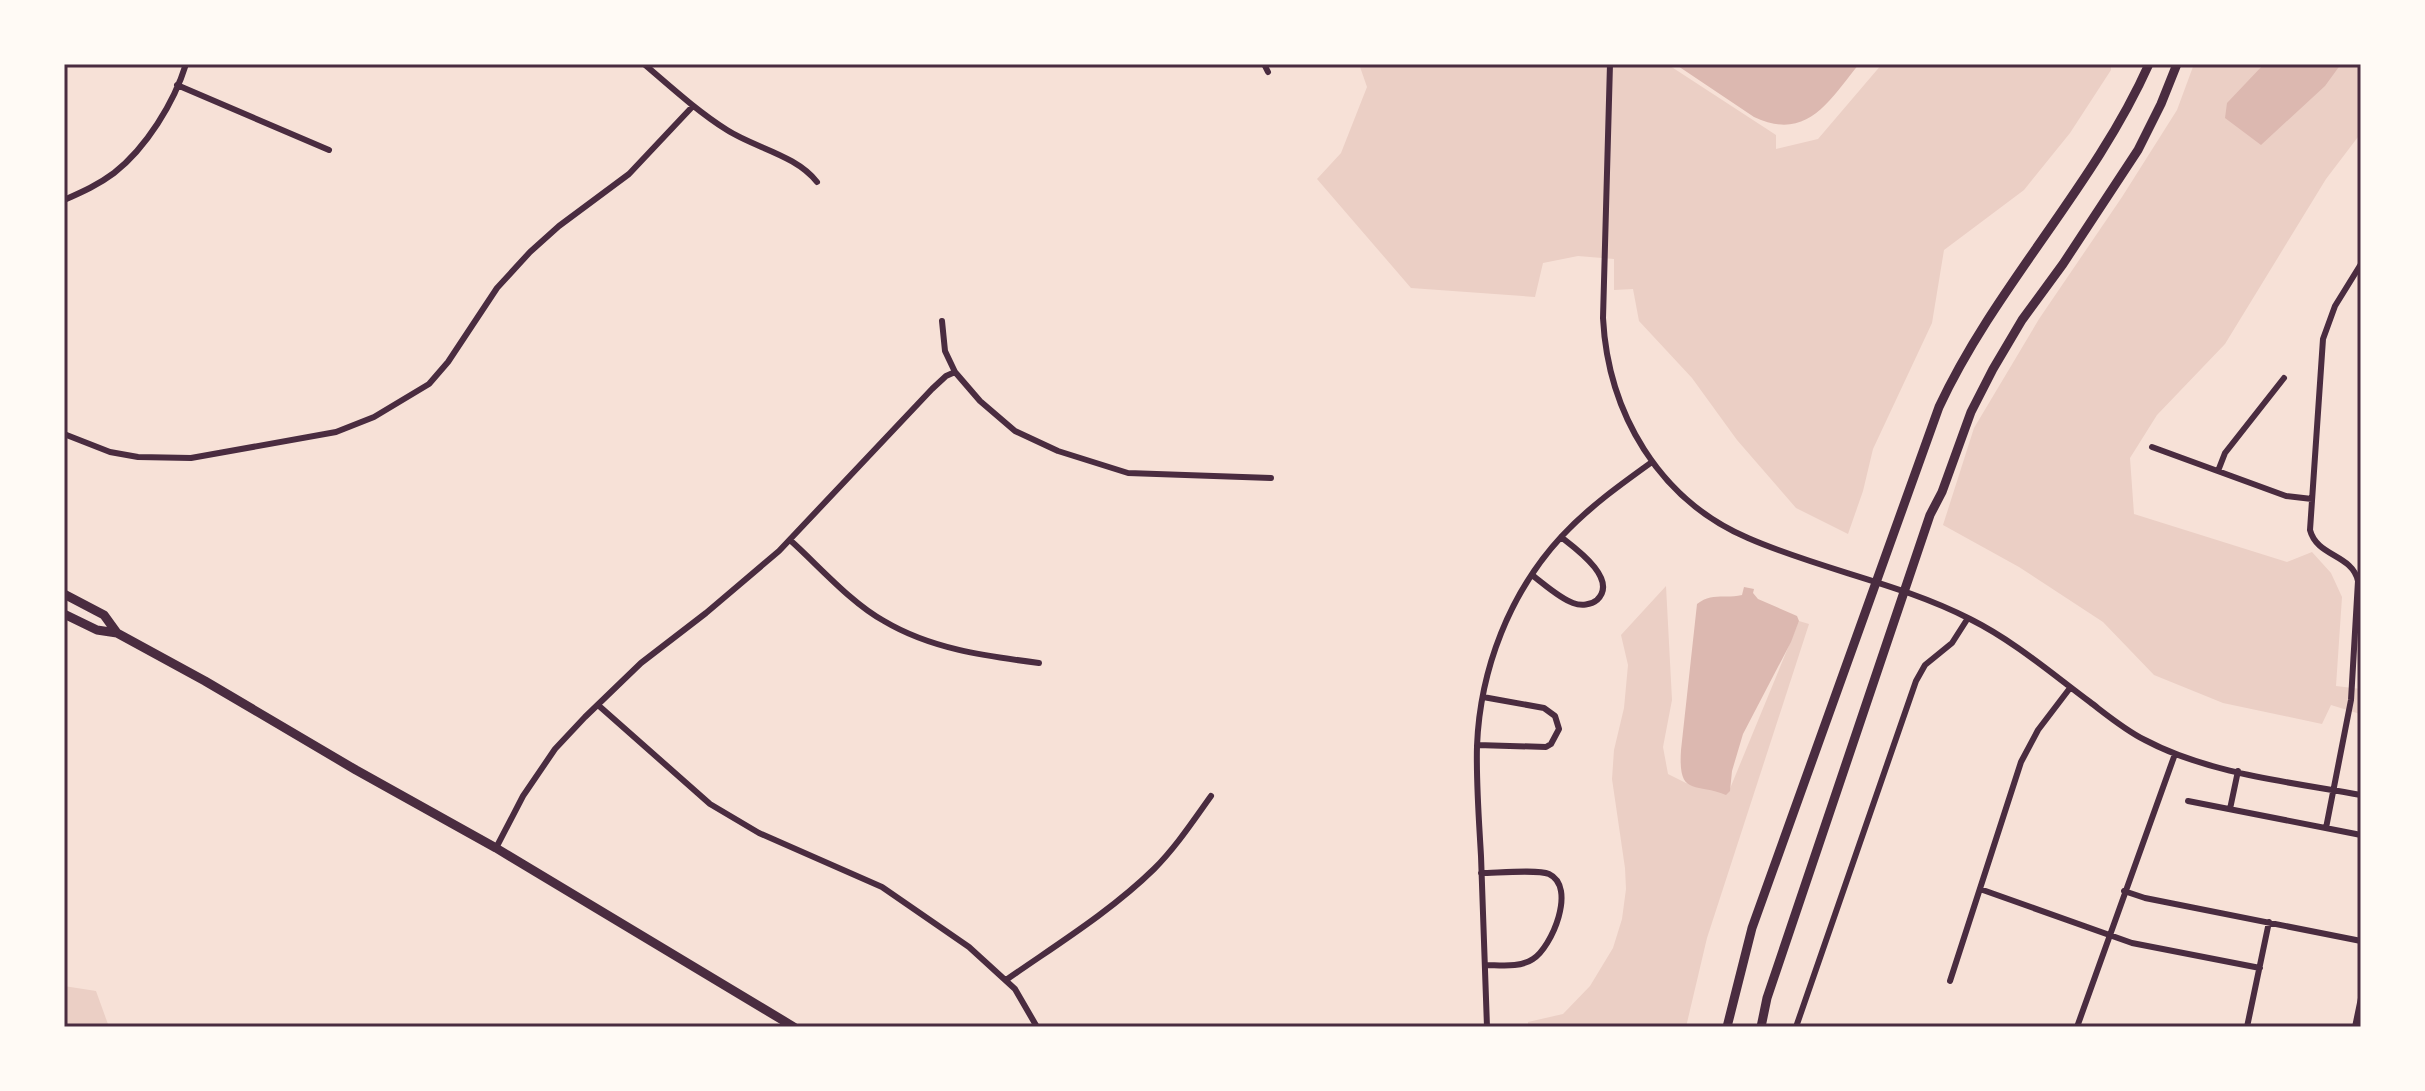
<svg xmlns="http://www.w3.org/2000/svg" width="2425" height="1091" font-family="Montserrat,sans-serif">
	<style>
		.green { fill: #ebcfc5 }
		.water { fill: #dcb8b0 }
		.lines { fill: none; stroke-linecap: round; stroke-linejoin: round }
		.minor { stroke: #4a2c40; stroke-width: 6 }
		.primary { stroke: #4a2c40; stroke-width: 9 }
		.neatline { fill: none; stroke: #4a2c40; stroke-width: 3 }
	</style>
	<rect width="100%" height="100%" fill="#f7e1d7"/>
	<path class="green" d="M1359,64H1667L1776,135V149L1818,139L1882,64H2111V70L2070,133L2024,190L1944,250L1932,323L1873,449L1863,491L1848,534L1796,508L1737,440L1692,378L1639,321L1633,289L1614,290V259L1578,256L1543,263L1535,297L1411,288L1317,179L1341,153L1367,87Z
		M2194,64H2361V133L2326,179L2225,344L2157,415L2130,458L2134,514L2287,562L2312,552L2331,573L2342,597L2336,686L2361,689V727L2360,714L2331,705L2322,724L2223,703L2154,675L2103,622L2019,567L1943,525L1974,428L2039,319L2122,197L2177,110Z
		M1666,586L1672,700L1663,747L1668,774L1686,783L1729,791L1799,621L1809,624L1707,938L1686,1027H1528V1022L1563,1014L1590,986L1613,948L1622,919L1626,889L1625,868L1612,779L1614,750L1624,708L1628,665L1621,635Z
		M64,986L96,991L109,1027H64Z"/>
	<path class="water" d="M1675,64H1859C1829,101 1807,142 1754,117Z
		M2264,64H2341L2325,86L2261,145L2225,118L2227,103Z
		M1744,587L1754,589L1753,593L1758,599L1797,616L1799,621L1791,642L1743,734L1732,771L1730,791L1726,795C1694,782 1678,797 1681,750L1697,604C1712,592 1726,599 1742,595Z"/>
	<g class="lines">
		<path class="minor" d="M644,64C671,87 697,111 727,130C755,148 796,155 817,182
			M1264,64L1268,72
			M1610,64L1603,318C1608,413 1659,500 1748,538C1821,570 1900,583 1970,619C2014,641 2051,673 2090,702C2107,715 2125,730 2145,740C2209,774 2290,782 2361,795
			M177,85L329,150
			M64,200C82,192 98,185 114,173C146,148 174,103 186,64
			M942,321L945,351L955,372L980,401L1015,431L1058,451L1128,473L1271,478
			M64,434L110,452L138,457L191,458L336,432L374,417L429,384L448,362L497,288L530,252L559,226L629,174L693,106
			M2152,447L2286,496L2312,499
			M2218,471L2225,453L2284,378
			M790,540C819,566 850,602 884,621C931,649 985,656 1039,663
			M1532,575C1544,584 1559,598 1573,603C1581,606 1591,605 1597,600C1619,579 1575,548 1561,537
			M598,705L710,804L759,833L882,887L969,947L1015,989L1037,1027
			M1477,745L1546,747L1551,744L1559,729L1555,716L1544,708L1483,697
			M2188,801L2361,835
			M2230,809L2238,771
			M2326,828L2351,700L2358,581C2352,554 2317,557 2310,530L2323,339L2335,306L2361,264
			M496,848L523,796L555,749L585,717L641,663L706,613L779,551L932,389L946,376L955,372
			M1481,873C1496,873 1538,869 1549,874C1577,887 1552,947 1533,959C1520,968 1500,965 1485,965
			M1980,889L2132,943L2260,968
			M2124,891L2145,898L2361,941
			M1006,980C1056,945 1110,912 1154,869C1176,847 1193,821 1211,796
			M1950,981L2021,762L2038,730L2070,688
			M1487,1027C1485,970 1483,913 1481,856C1479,820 1476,783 1477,746C1480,669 1510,592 1562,536C1589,507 1620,485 1652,462
			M1796,1027L1916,681L1925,665L1952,643L1968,618
			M2077,1027L2175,754
			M2247,1027L2269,922
			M2355,1027L2361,998"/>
		<path class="primary" d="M64,594L104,615L117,633
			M64,614L97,630L117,633L205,681L356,770L496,848L794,1027
			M1727,1027L1752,928L1939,407C1996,285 2094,187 2149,64
			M1761,1027L1767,998L1930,515L1942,492L1971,412L1993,369L2022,320L2063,264L2138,150L2161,104L2177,64"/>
	</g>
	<rect width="2425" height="1091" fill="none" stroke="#fffaf5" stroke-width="132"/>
	<rect x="66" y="66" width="2293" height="959" class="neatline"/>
</svg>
